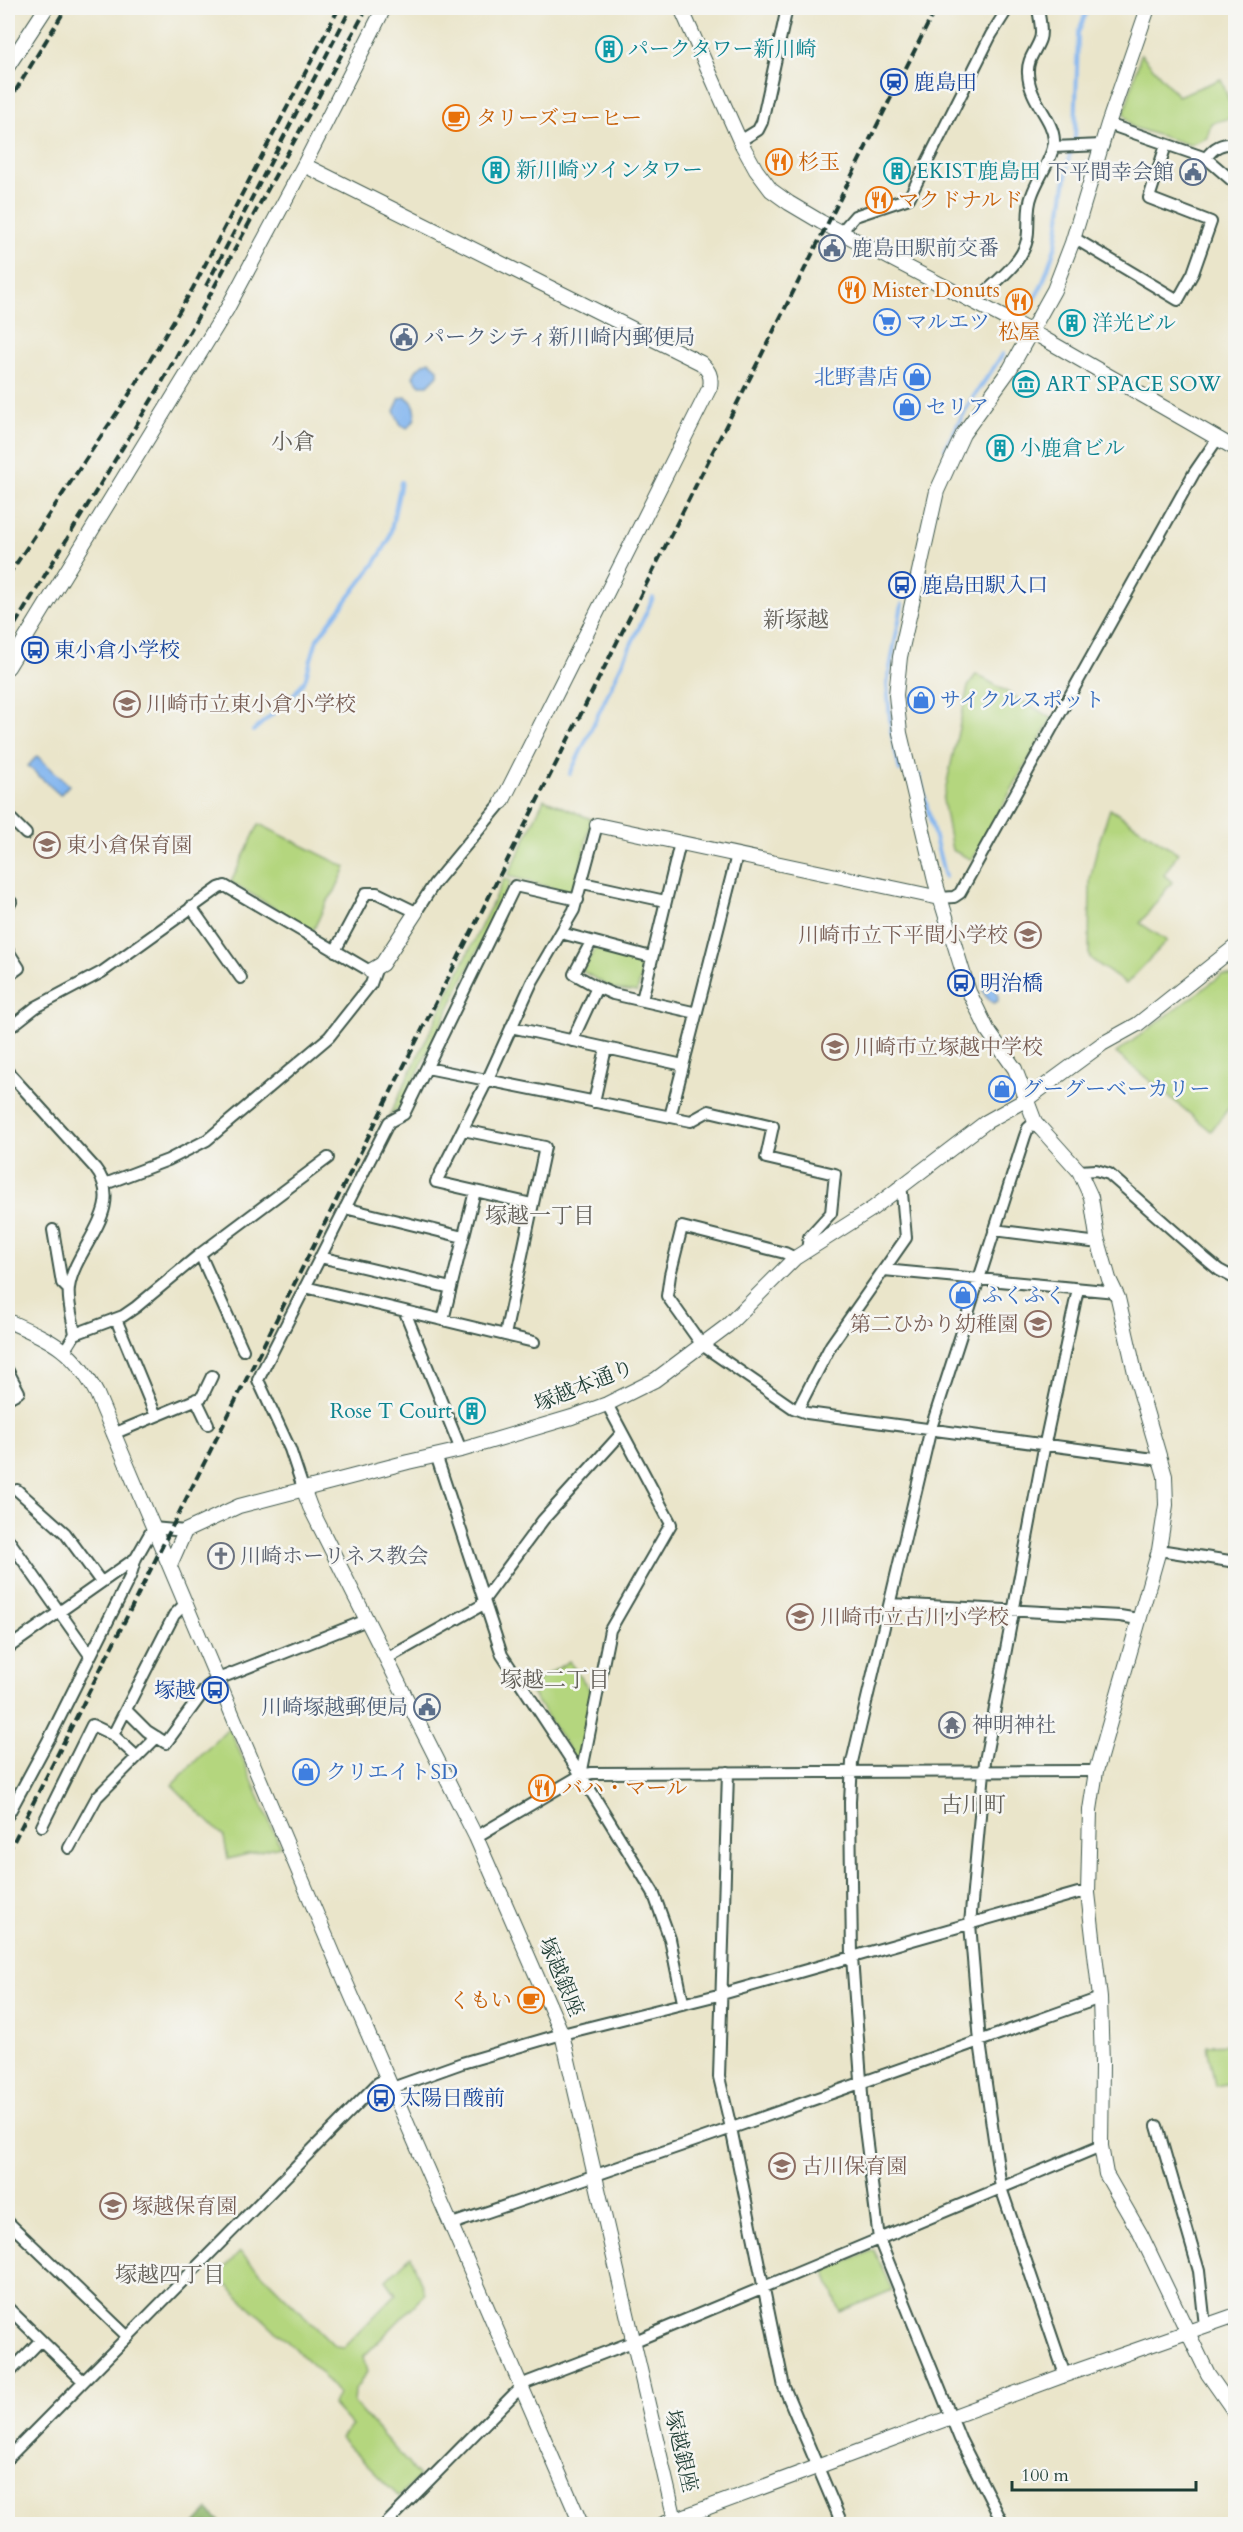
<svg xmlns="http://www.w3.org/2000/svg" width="1243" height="2532" font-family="Cardo,'Noto Serif JP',serif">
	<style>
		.green { fill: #b4d67e; stroke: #6a8a59; stroke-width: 1.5 }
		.forest { fill: #8fb76d; stroke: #577a50; stroke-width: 1.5 }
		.water { fill: #82b5ef; stroke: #507992; stroke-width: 1.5 }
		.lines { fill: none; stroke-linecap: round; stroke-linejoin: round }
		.stream { stroke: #82b5ef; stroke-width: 4 }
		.minor-casing { stroke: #3d564a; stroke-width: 14 }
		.tertiary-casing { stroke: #3d564a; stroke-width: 16 }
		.minor { stroke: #fff; stroke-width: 10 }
		.tertiary { stroke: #fff; stroke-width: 14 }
		.rail { stroke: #1f3d34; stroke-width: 4; stroke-dasharray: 9 4.5; stroke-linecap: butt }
		.labels { text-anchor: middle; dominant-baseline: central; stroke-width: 5; stroke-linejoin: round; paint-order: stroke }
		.culture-label { font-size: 21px; fill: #0d838f; stroke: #f6f6f2; text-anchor: start }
		.transit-label { font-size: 21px; fill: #164399; stroke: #f6f6f2; text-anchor: start }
		.food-label { font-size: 21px; fill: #c56008; stroke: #f6f6f2; text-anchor: start }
		.service-label { font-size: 21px; fill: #4e5e75; stroke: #f6f6f2; text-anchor: end }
		.shop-label { font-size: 21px; fill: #366cbe; stroke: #f6f6f2; text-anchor: start }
		.education-label { font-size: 21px; fill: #785e54; stroke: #f6f6f2; text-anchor: start }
		.street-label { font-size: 21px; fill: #1f3d34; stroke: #f6f6f2 }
		.worship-label { font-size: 21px; fill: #5b616d; stroke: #f6f6f2; text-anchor: start }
		.neighbourhood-label { font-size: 22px; fill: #636059; stroke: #f6f6f2 }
	</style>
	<rect width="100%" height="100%" fill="#f6f6f2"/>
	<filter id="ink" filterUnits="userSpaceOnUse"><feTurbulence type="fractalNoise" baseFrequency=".0167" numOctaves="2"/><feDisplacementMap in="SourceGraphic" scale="12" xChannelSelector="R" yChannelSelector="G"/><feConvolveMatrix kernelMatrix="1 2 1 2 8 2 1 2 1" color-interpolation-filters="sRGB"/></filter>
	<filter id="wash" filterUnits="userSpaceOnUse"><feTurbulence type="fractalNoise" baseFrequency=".008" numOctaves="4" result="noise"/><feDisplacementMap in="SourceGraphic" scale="24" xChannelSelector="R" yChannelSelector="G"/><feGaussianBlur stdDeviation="1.35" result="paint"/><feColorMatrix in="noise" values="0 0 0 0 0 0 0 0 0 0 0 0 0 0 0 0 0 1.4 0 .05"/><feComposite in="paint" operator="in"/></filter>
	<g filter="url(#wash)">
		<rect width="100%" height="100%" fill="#eae5ca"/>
		<path class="green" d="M1141,54L1178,96L1221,79L1235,117L1211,123L1207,138L1190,145L1132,127L1124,114Z
			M976,674L1052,718L972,860L952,850L943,800L968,687Z
			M544,799L591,819L575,891L570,893L508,876Z
			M1110,809L1178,853L1164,875L1172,882L1140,923L1167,941L1126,984L1091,959L1089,955L1090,880L1097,848Z
			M259,824L346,867L335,891L326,903L313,931L231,882Z
			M504,879L511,881L402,1105L389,1116Z
			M595,948L645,960L637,992L613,989L582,971Z
			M1222,975L1232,976L1235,979V1100L1211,1131L1116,1053Z
			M569,1661L592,1693L580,1767L528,1687Z
			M229,1727L280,1846L228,1859L224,1837L172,1785Z
			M1235,2044V2082L1215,2086L1207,2045Z
			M874,2250L892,2290L840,2312L825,2271Z
			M240,2252L335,2346L344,2347L396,2294L386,2280L411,2256L425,2294L363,2357L367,2372L355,2390L354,2403L419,2476L399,2497L340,2438L352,2426L333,2405L338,2394L321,2373L217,2276Z"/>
		<path class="forest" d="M208,2510L222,2524H195Z"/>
		<path class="water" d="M429,361L438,369V375L428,385H420L413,377C416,368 421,364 429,361Z
			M406,397C418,404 419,420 407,428L401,425L394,411L400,398Z
			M37,756L69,785L60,795L28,766Z
			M983,983L994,987L998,994V1001L994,1003C986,998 981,993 983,983Z"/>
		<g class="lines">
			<path class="stream" d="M1027,312L1042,285L1056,245L1069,157L1075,138L1078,33L1088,8
				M945,448L970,402L1003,354
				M253,731L292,697L305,680L317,639L375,563L389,540L401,482
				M900,771L891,730L887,684L902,604
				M570,774L653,598
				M919,775L945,877"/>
		</g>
	</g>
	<g filter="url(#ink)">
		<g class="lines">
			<defs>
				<path id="minor" d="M1108,124L1206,158L1236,184
					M740,141L758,130L762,122L787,8
					M1053,147L1103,145
					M1206,158C1214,147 1221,143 1236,144
					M841,232L855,216L909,198L991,35L1008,8
					M1074,238L1178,300L1193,273L1211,222L1149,198L1166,145
					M975,302C992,284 1021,266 1027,240C1030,225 1026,209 1032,195C1037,179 1055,155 1054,140C1053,118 1029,101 1028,73C1027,59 1036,51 1040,39C1043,31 1039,17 1038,8
					M8,816L26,834
					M583,883L665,901
					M940,898L954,897L960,893L1194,473L1218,438
					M8,904L11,902
					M191,907L241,978
					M561,933L651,957
					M591,942L574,974L597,987
					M8,951L19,968L8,976
					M335,951L366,893H377L416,912L434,884L502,802
					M642,1000L680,843
					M511,1027L683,1065
					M8,1029L36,1007L102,972L219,888L225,886L370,971
					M572,1041L597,987L613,994L697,1013
					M427,1068L691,1121L709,1111L773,1126L766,1158L835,1174L831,1213L809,1237L807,1250
					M8,1072L95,1168C128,1209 74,1247 69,1288C67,1301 73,1320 75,1334
					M594,1102L606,1048
					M670,1117L737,855
					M463,1130L545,1147L505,1335
					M1079,1171L1096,1170L1109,1174L1201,1255L1219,1270L1236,1279
					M105,1184L168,1160L207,1140L329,1037L371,984L376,970
					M532,1204L436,1182L487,1081L532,982L574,910L597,825
					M345,1208L463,1237
					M53,1230L62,1283L68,1289
					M994,1230L1099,1243
					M200,1254L243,1350
					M320,1257L451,1288
					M795,1258L785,1253L682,1227L670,1275L667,1296L702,1345L793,1408L807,1413L1161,1460
					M884,1270L1116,1292
					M305,1287L534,1342
					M405,1312L461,1450
					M116,1319L156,1416
					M443,1320L475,1191
					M65,1350L75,1334L123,1316L136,1307L200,1254L328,1158
					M8,1371L19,1392L8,1398
					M196,1399L208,1424
					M607,1404L671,1524L610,1630L581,1775L653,1892L670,1939L683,2002
					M798,1409L831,1345L906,1238L902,1193L898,1188
					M113,1434L202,1397L212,1376
					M436,1455L502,1655L581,1775
					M303,1488L290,1449L258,1380L389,1122L404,1114L515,886L578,900
					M17,1490L65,1533L101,1582
					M8,1539L89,1654
					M1159,1550L1236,1562
					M483,1601L543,1520L621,1434
					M890,1604L1120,1616L1138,1619
					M8,1648L136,1558L153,1528L185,1531
					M386,1659L484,1604
					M126,1710L147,1731L166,1743L207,1687L218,1679L367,1620
					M113,1735L137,1757
					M728,1772L719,2077L731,2128L784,2387L842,2524
					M8,1815L50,1737L130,1577L136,1558
					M42,1826L92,1725L113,1735L174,1615L186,1603
					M476,1837L581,1775L592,1773L1096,1771
					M69,1848L97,1797L157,1737
					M392,2088L462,2063L562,2034L722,1994L1078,1893H1088
					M1157,2126L1199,2271L1205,2326
					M8,2222L127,2336
					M452,2224C668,2151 885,2075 1100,1998
					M8,2308L83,2381
					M8,2374L41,2340
					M1065,2375L1001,2188L980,2042L970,1924L985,1761L1045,1443L1078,1289
					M8,2458L378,2083L388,2078
					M386,2524L521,2387L528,2382L635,2341L1101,2146
					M1003,2524L960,2439L879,2239L864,2121L852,1957L850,1802L852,1762L931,1428L1025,1136L1028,1128L1035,1122"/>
				<path id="tertiary" d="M681,8L740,141L756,170L771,190L789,203L821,222L1041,337L1236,449
					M1148,8L1108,124L1072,243L1054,290L1010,369L963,434L937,491L900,657L896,695L900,733L935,881L969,992L988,1031L1015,1069L1035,1122L1079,1171L1091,1197L1097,1237L1109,1279L1118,1298L1136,1377L1165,1476L1166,1505L1159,1550L1096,1771L1090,1810L1088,1893L1100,1998L1102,2064L1101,2146L1106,2174L1141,2235L1208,2374L1236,2414
					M8,66L46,8
					M304,165L701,363C709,371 712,376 710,387L502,802
					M8,667L227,309L304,165L384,8
					M597,825L940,898
					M370,971L382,964L416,912
					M8,1321C52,1341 73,1349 97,1394L333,1953L581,2524
					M303,1488L310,1507L476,1837L562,2034L675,2520
					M170,1565L185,1531L239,1506L408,1462L461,1450L572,1417L607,1404L655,1380L727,1326L795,1258L872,1209L986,1122L1027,1099L1102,1044L1138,1024L1236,946
					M663,2524L1065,2375L1236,2315"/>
			</defs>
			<use href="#minor" class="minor-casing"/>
			<use href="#tertiary" class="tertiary-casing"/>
			<use href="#minor" class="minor"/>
			<use href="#tertiary" class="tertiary"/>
			<path class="rail" d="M8,103L66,8
				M206,286L351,8
				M8,576L136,384L193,288L339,8
				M8,636L160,386L367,8
				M8,1853L936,8"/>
		</g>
	</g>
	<defs>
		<symbol id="building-ring" viewBox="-11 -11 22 22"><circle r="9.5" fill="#f6f6f2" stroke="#0f9aa8" stroke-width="1.5"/><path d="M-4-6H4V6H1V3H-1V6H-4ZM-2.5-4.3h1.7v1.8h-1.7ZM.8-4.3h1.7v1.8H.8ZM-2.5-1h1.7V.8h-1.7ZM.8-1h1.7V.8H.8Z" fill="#0f9aa8"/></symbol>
		<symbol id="station-ring" viewBox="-11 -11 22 22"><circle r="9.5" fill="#f6f6f2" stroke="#1a4fb4" stroke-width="1.5"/><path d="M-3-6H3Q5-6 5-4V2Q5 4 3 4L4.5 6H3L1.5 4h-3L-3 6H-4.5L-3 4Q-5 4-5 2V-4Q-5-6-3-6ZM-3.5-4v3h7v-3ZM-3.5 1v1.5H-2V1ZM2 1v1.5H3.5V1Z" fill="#1a4fb4"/></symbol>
		<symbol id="cafe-ring" viewBox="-11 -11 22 22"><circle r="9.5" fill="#f6f6f2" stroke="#e8710a" stroke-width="1.5"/><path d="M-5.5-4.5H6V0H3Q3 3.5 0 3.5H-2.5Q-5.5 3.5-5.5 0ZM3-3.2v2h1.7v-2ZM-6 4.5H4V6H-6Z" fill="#e8710a"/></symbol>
		<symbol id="restaurant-ring" viewBox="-11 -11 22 22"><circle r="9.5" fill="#f6f6f2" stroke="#e8710a" stroke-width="1.5"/><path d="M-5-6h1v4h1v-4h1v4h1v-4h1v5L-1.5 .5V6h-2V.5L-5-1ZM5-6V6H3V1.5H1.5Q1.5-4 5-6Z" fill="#e8710a"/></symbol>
		<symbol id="civic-ring" viewBox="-11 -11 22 22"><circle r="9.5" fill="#f6f6f2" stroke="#5c6f8a" stroke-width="1.5"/><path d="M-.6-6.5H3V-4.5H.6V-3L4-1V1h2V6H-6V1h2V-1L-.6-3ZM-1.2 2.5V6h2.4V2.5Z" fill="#5c6f8a"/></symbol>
		<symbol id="supermarket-ring" viewBox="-11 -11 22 22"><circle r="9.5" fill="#f6f6f2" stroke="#3f7fe0" stroke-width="1.5"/><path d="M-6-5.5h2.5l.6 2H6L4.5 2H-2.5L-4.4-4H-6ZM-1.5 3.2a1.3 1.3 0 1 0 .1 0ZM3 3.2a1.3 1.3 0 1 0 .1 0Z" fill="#3f7fe0"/></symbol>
		<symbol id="shop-ring" viewBox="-11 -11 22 22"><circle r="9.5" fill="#f6f6f2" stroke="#3f7fe0" stroke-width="1.5"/><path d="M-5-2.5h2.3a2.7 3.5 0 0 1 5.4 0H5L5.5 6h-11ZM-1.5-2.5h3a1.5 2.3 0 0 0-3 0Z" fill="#3f7fe0"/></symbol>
		<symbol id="museum-ring" viewBox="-11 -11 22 22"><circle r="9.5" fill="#f6f6f2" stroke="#0f9aa8" stroke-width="1.5"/><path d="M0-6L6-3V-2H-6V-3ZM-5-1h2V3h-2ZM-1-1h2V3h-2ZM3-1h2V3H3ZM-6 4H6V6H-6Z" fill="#0f9aa8"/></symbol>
		<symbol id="bus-ring" viewBox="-11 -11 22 22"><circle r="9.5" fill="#f6f6f2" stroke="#1a4fb4" stroke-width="1.5"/><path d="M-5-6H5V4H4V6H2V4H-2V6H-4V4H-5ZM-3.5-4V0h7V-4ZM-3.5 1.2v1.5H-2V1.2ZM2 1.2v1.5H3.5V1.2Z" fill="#1a4fb4"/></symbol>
		<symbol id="school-ring" viewBox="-11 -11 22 22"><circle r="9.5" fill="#f6f6f2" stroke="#8d6e63" stroke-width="1.5"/><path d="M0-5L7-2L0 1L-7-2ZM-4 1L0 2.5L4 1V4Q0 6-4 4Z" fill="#8d6e63"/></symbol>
		<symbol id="church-ring" viewBox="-11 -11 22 22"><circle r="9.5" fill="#f6f6f2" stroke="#6b7280" stroke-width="1.5"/><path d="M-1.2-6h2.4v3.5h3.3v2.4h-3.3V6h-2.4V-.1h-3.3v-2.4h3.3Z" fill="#6b7280"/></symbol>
		<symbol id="temple-ring" viewBox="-11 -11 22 22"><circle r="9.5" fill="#f6f6f2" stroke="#6b7280" stroke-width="1.5"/><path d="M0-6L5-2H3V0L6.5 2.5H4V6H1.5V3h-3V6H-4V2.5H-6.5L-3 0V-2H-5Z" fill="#6b7280"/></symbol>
	</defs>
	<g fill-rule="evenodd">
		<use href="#building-ring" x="594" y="34" width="30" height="30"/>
		<use href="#station-ring" x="879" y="67" width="30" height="30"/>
		<use href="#cafe-ring" x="441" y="103" width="30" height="30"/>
		<use href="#restaurant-ring" x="764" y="147" width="30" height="30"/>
		<use href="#building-ring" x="481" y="155" width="30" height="30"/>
		<use href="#building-ring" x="882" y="156" width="30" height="30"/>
		<use href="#civic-ring" x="1178" y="157" width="30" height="30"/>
		<use href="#restaurant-ring" x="864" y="185" width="30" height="30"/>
		<use href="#civic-ring" x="817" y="233" width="30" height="30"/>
		<use href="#restaurant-ring" x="837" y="275" width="30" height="30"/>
		<use href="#restaurant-ring" x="1004" y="287" width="30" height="30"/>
		<use href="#supermarket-ring" x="872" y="307" width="30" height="30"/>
		<use href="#building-ring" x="1057" y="308" width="30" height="30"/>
		<use href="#civic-ring" x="389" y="322" width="30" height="30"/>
		<use href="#shop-ring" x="902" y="362" width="30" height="30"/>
		<use href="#museum-ring" x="1011" y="369" width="30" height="30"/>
		<use href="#shop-ring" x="892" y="392" width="30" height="30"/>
		<use href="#building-ring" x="985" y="433" width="30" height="30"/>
		<use href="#bus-ring" x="887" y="570" width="30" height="30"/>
		<use href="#bus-ring" x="20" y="635" width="30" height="30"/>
		<use href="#shop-ring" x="906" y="685" width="30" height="30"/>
		<use href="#school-ring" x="112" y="689" width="30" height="30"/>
		<use href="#school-ring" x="32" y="830" width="30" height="30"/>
		<use href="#school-ring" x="1013" y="920" width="30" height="30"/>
		<use href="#bus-ring" x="946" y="968" width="30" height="30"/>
		<use href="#school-ring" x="820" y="1032" width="30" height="30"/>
		<use href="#shop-ring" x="987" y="1074" width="30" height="30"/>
		<use href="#shop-ring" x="948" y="1280" width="30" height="30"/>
		<use href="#school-ring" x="1023" y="1309" width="30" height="30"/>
		<use href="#building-ring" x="457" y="1396" width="30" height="30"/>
		<use href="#church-ring" x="206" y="1541" width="30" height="30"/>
		<use href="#school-ring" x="785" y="1602" width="30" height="30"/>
		<use href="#bus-ring" x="200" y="1675" width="30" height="30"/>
		<use href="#civic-ring" x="412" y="1692" width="30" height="30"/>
		<use href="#temple-ring" x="937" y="1710" width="30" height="30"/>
		<use href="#shop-ring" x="291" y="1757" width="30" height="30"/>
		<use href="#restaurant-ring" x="527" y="1773" width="30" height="30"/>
		<use href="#cafe-ring" x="516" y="1985" width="30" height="30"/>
		<use href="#bus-ring" x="366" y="2083" width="30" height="30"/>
		<use href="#school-ring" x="767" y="2151" width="30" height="30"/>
		<use href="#school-ring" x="98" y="2191" width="30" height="30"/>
	</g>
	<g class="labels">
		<g class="culture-label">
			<text x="628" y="49">パークタワー新川崎</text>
			<text x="516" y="170">新川崎ツインタワー</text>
			<text x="916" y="171">EKIST鹿島田</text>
			<text x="1092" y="323">洋光ビル</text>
			<text x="1046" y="384">ART SPACE SOW</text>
			<text x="1020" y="448">小鹿倉ビル</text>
			<text x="452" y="1411" text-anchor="end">Rose T Court</text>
		</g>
		<g class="transit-label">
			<text x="914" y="82">鹿島田</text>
			<text x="922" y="585">鹿島田駅入口</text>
			<text x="54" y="650">東小倉小学校</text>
			<text x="980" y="983">明治橋</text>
			<text x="196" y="1690" text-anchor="end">塚越</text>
			<text x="400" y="2098">太陽日酸前</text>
		</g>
		<g class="food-label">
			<text x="476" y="118">タリーズコーヒー</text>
			<text x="798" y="162">杉玉</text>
			<text x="898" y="200">マクドナルド</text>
			<text x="872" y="290">Mister Donuts</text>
			<text x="1019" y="332" text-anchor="middle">松屋</text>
			<text x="562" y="1788">バハ・マール</text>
			<text x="512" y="2000" text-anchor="end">くもい</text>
		</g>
		<g class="service-label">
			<text x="1174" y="172">下平間幸会館</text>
			<text x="852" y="248" text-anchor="start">鹿島田駅前交番</text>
			<text x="424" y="337" text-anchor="start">パークシティ新川崎内郵便局</text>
			<text x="408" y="1707">川崎塚越郵便局</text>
		</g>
		<g class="shop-label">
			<text x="906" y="322">マルエツ</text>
			<text x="898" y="377" text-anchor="end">北野書店</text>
			<text x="926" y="407">セリア</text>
			<text x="940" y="700">サイクルスポット</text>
			<text x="1022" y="1089">グーグーベーカリー</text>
			<text x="982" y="1295">ふくふく</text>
			<text x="326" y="1772">クリエイトSD</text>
		</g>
		<g class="education-label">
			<text x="146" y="704">川崎市立東小倉小学校</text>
			<text x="66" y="845">東小倉保育園</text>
			<text x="1008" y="935" text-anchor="end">川崎市立下平間小学校</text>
			<text x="854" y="1047">川崎市立塚越中学校</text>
			<text x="1018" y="1324" text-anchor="end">第二ひかり幼稚園</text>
			<text x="820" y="1617">川崎市立古川小学校</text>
			<text x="802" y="2166">古川保育園</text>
			<text x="132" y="2206">塚越保育園</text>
		</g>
		<g class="street-label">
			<text transform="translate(584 1386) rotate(-22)">塚越本通り</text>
			<text transform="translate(561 1977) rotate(67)">塚越銀座</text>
			<text transform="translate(681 2451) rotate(77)">塚越銀座</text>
		</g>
		<g class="worship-label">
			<text x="240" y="1556">川崎ホーリネス教会</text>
			<text x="972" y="1725">神明神社</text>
		</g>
		<g class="neighbourhood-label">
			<text x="293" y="442">小倉</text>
			<text x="796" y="620">新塚越</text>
			<text x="540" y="1216">塚越一丁目</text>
			<text x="555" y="1680">塚越二丁目</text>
			<text x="973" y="1805">古川町</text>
			<text x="170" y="2275">塚越四丁目</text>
		</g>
	</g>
	<rect width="1243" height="2532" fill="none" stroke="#f6f6f2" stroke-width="30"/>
	<path d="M1012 2481v9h184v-9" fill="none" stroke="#1f3d34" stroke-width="3"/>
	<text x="1021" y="2481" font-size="18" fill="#1f3d34" stroke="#f6f6f2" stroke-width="4.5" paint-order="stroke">100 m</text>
</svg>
